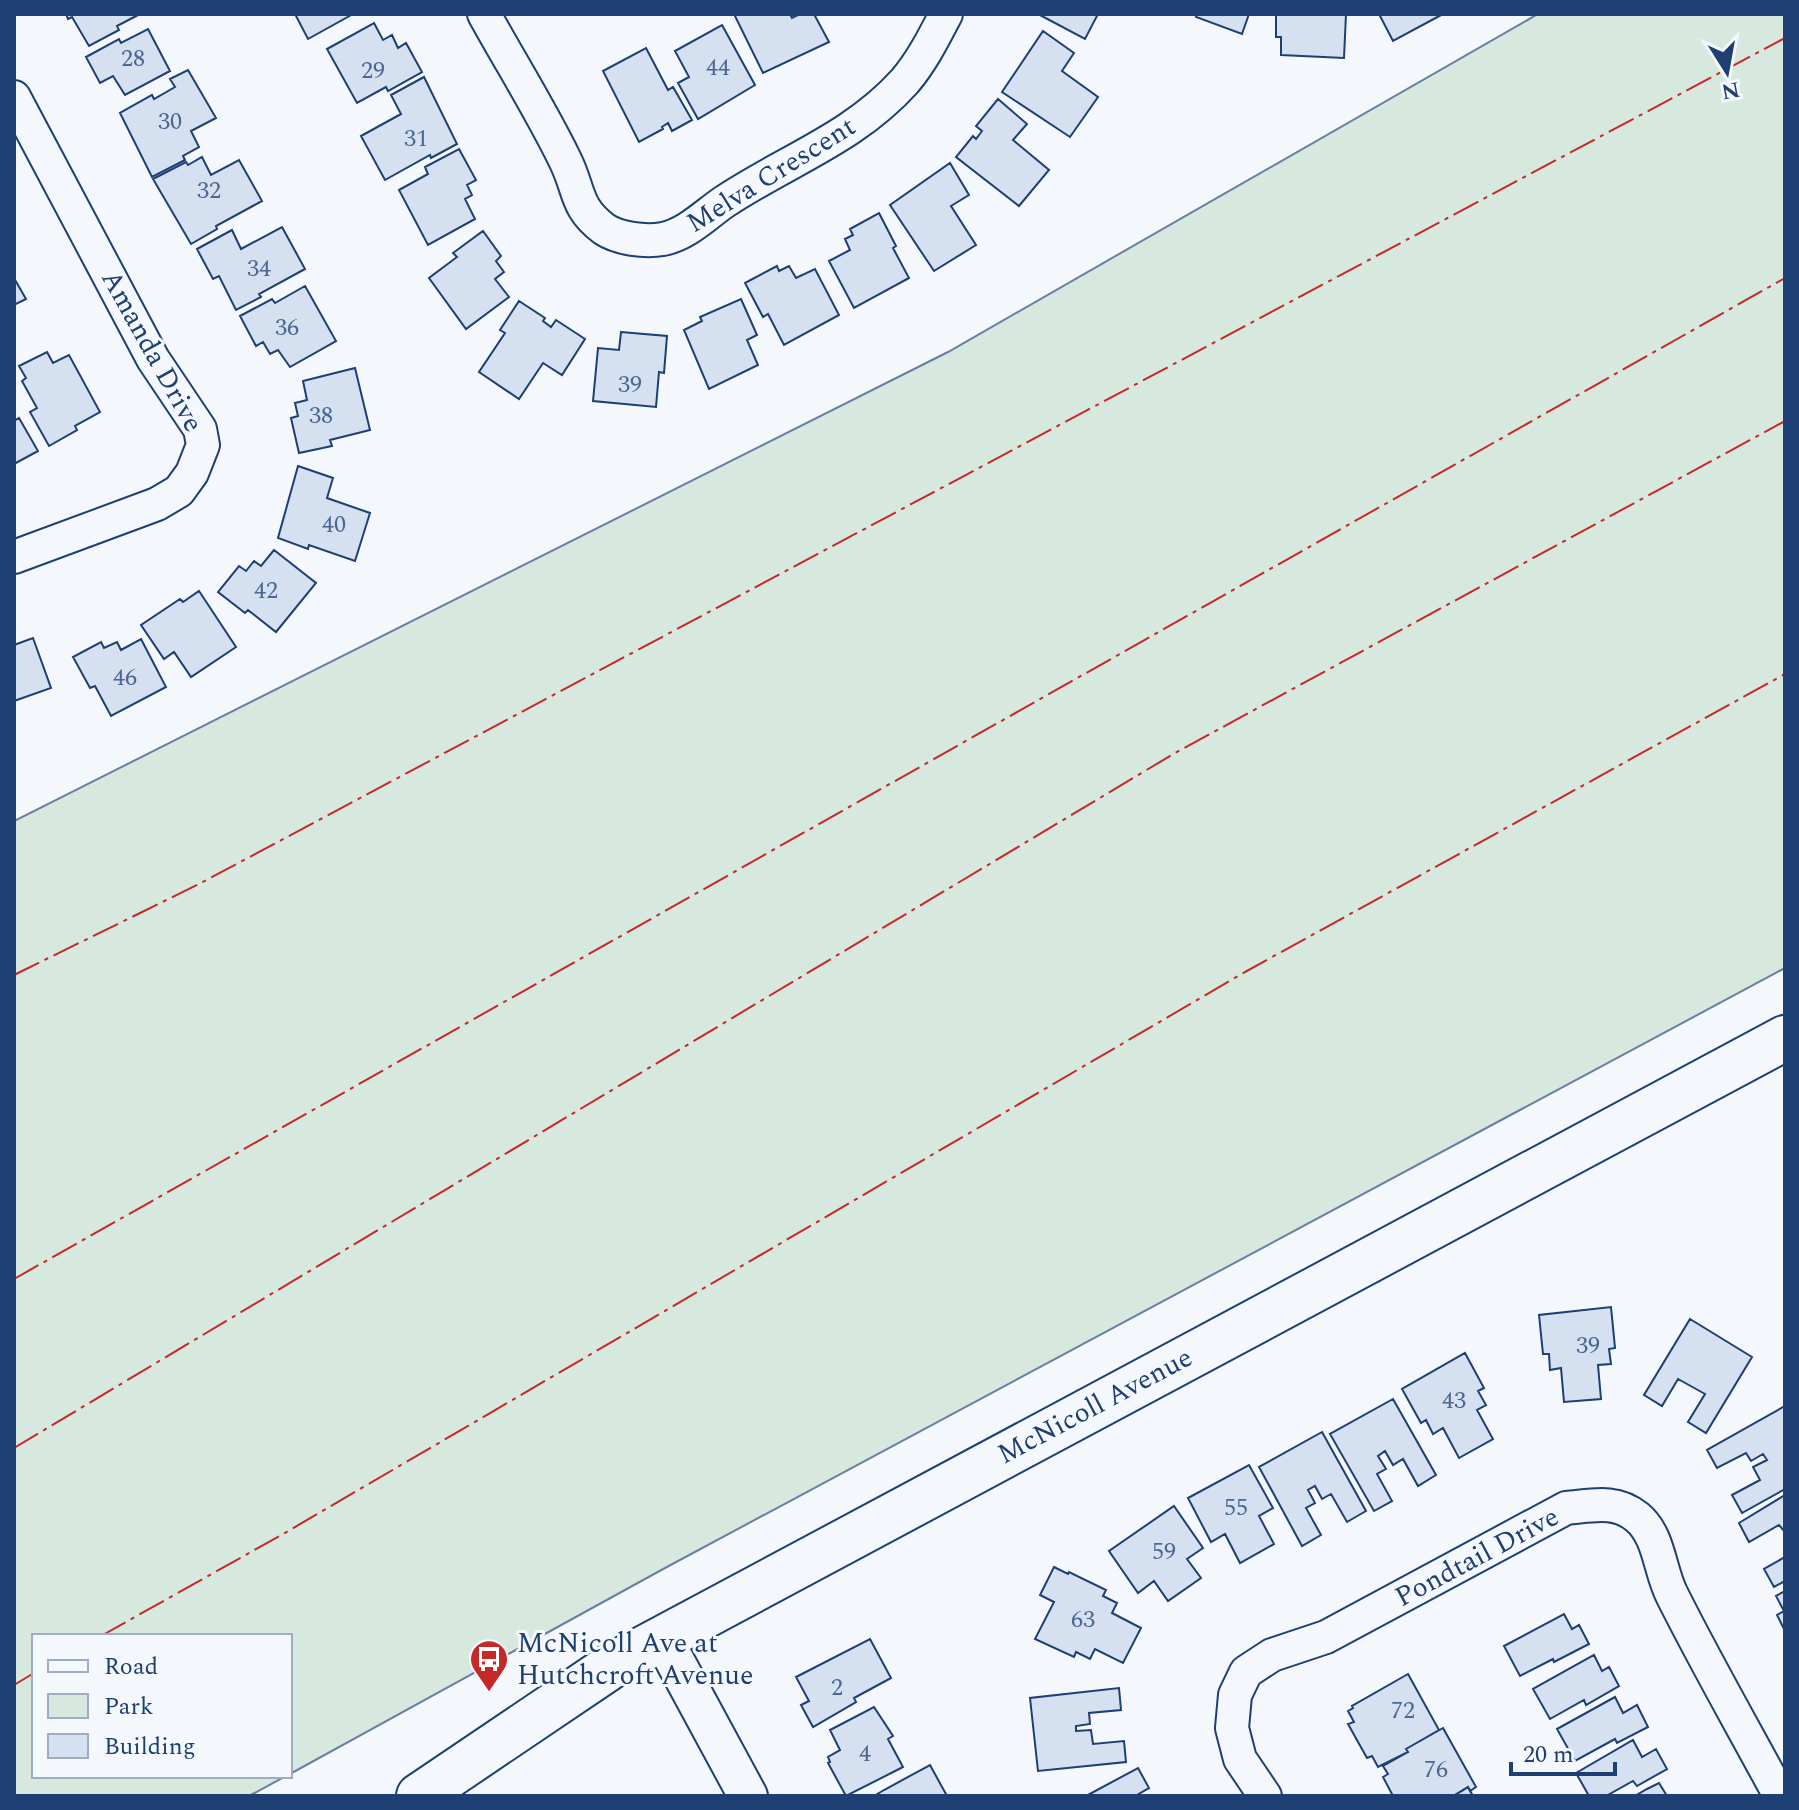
<svg xmlns="http://www.w3.org/2000/svg" width="1799" height="1810" font-family="Spectral,serif">
	<style>
		.green { fill: #d7e8df; stroke: #687fa3; stroke-width: 2 }
		.building { fill: #d5e0f0; stroke: #1d3f73; stroke-width: 2 }
		.lines { fill: none; stroke-linecap: round; stroke-linejoin: round }
		.minor-casing { stroke: #1d3f73; stroke-width: 36 }
		.tertiary-casing { stroke: #1d3f73; stroke-width: 42 }
		.secondary-casing { stroke: #1d3f73; stroke-width: 48 }
		.minor { stroke: #f4f7fb; stroke-width: 32 }
		.tertiary { stroke: #f4f7fb; stroke-width: 38 }
		.secondary { stroke: #f4f7fb; stroke-width: 44 }
		.power { stroke: #c62828; stroke-width: 2; stroke-dasharray: 28 6 4 6; stroke-linecap: butt }
		.labels { text-anchor: middle; dominant-baseline: central; stroke-width: 6; stroke-linejoin: round; paint-order: stroke }
		.number-label { font-size: 24px; fill: #4b6792 }
		.street-label { font-size: 28px; fill: #1d3f73; stroke: #f4f7fb }
		.poi-label { font-size: 28px; fill: #1d3f73; stroke: #f4f7fb; text-anchor: start }
	</style>
	<rect width="100%" height="100%" fill="#f4f7fb"/>
	<path class="green" d="M1538,14H1785V968L665,1568L290,1774V1636H34V1776H286L249,1796H14V821L948,352Z"/>
	<path class="building" d="M66,14H140L117,26L119,30L89,46L72,17L68,19Z
		M295,14H353L308,39Z
		M734,14H790L792,18L800,14H814L829,42L763,73Z
		M1038,14H1098L1085,39Z
		M1197,14H1249L1242,34L1196,17Z
		M1276,14H1346L1344,58L1281,55V37H1276Z
		M1379,14H1443L1393,41Z
		M374,23L383,40L392,35L398,48L406,43L422,72L388,91L386,87L357,103L327,49Z
		M722,25L755,85L698,119L678,83L689,77L675,51Z
		M148,29L170,71L125,95L113,76L100,83L86,57L119,39L121,43Z
		M1043,31L1074,53L1062,71L1098,97L1070,137L1002,92Z
		M646,48L668,90L673,87L692,120L672,131L668,123L662,127L663,129L639,142L603,71Z
		M188,70L216,118L191,131L199,147L183,156L185,160L152,177L120,113L152,95L154,99L175,87L170,79Z
		M424,77L457,144L431,158L430,155L385,180L361,136L401,114L391,95Z
		M998,99L1027,124L1013,140L1049,170L1019,206L956,157L973,136L976,139L982,131L976,126Z
		M459,149L476,180L467,185L472,195L465,199L475,219L428,245L399,190L428,174L425,167Z
		M202,157L211,175L239,160L262,201L216,226L217,229L191,244L153,179L186,162L188,165Z
		M950,163L969,195L951,206L976,245L934,271L890,205Z
		M879,213L896,246L893,248L909,278L854,308L829,261L850,250L845,239L853,235L850,229Z
		M282,227L305,269L259,294L261,297L236,310L219,276L213,279L197,249L232,230L241,249Z
		M483,231L501,256L496,261L504,272L495,279L509,297L466,329L429,278L457,257L453,253Z
		M777,266L779,271L789,266L796,278L815,269L839,315L784,345L768,314L763,317L745,283Z
		M14,278L26,299L14,305Z
		M305,286L336,341L290,367L278,350L270,354L263,342L256,346L240,316L272,299L275,303Z
		M741,299L757,335L747,340L758,365L709,389L684,330L702,321L700,317Z
		M519,301L545,318L543,321L551,327L556,320L585,339L562,375L543,363L519,399L479,372L505,333L500,330Z
		M621,332L667,336L664,373L659,372L656,407L593,401L598,348L619,350Z
		M47,352L53,363L69,355L100,412L75,426L77,430L49,446L30,412L37,408L22,381L26,378L19,366Z
		M355,368L370,430L330,440L332,446L299,453L291,418L298,416L295,403L307,400L303,381Z
		M19,418L38,451L14,464V421Z
		M298,466L333,478L327,498L370,513L355,561L309,545L308,549L278,538Z
		M274,550L316,583L276,632L248,610L245,613L218,592L239,566L246,571L254,561L261,566Z
		M199,591L236,647L191,677L174,652L164,659L141,625L180,599L183,602Z
		M33,638L51,688L14,701V645Z
		M141,639L166,687L111,716L95,686L90,688L73,657L101,642L104,648L117,642L121,650Z
		M1611,1307L1615,1348L1609,1349L1611,1364L1598,1365L1601,1399L1564,1402L1561,1368L1550,1370L1549,1354H1543L1539,1315Z
		M1690,1319L1752,1357L1706,1433L1688,1422L1705,1394L1678,1379L1662,1406L1644,1395Z
		M1465,1353L1484,1388L1478,1391L1486,1405L1477,1410L1493,1439L1459,1458L1443,1428L1433,1434L1426,1420L1421,1423L1402,1389Z
		M1393,1399L1436,1475L1418,1486L1403,1459L1393,1465L1385,1451L1378,1456L1386,1469L1377,1474L1392,1501L1374,1511L1330,1434Z
		M1785,1406V1489L1742,1513L1732,1495L1760,1480L1753,1467L1767,1460L1763,1454L1751,1461L1746,1453L1717,1468L1707,1450Z
		M1322,1432L1366,1511L1347,1522L1331,1494L1322,1499L1315,1486L1308,1490L1315,1503L1306,1508L1321,1535L1302,1546L1259,1467Z
		M1249,1465L1273,1508L1259,1516L1274,1544L1240,1563L1225,1534L1211,1542L1188,1498Z
		M1785,1495V1532L1779,1525L1749,1542L1739,1523Z
		M1174,1506L1203,1548L1187,1559L1201,1578L1168,1601L1154,1581L1138,1593L1109,1551Z
		M1785,1557V1581L1774,1587L1764,1569Z
		M1054,1567L1068,1574L1069,1572L1106,1590L1103,1596L1117,1603L1112,1613L1141,1628L1123,1663L1095,1649L1090,1659L1076,1652L1074,1657L1035,1639L1054,1602L1040,1595Z
		M1785,1591V1631L1777,1615L1784,1611L1776,1596Z
		M1564,1614L1572,1629L1579,1625L1589,1644L1554,1662L1553,1659L1520,1676L1504,1646Z
		M870,1639L891,1678L854,1698L856,1702L813,1727L801,1705L809,1701L796,1677Z
		M1594,1655L1602,1671L1609,1667L1619,1686L1586,1705L1584,1700L1550,1719L1533,1689Z
		M1408,1674L1439,1730L1406,1749L1408,1752L1378,1767L1372,1756L1367,1758L1348,1724L1354,1722L1348,1711L1353,1708L1352,1706Z
		M1119,1688L1121,1710L1089,1713L1090,1724L1076,1726V1731L1091,1730L1093,1744L1124,1741L1126,1762L1038,1771L1030,1698Z
		M1615,1697L1623,1713L1637,1705L1648,1727L1617,1743L1615,1739L1575,1761L1557,1729Z
		M874,1707L893,1736L888,1739L903,1767L846,1796L828,1763L830,1762L828,1757L840,1750L830,1730Z
		M1443,1728L1476,1787L1470,1791L1468,1787L1453,1796H1393L1383,1777L1388,1774L1383,1766L1408,1752L1406,1749Z
		M1633,1740L1642,1757L1656,1749L1667,1769L1637,1786L1633,1781L1606,1796H1589L1576,1773Z
		M930,1765L947,1796H874L884,1790Z
		M1138,1768L1149,1788L1135,1796H1086Z
		M1659,1783L1667,1796H1635L1647,1789Z
		M1468,1787L1473,1796H1453L1462,1791Z"/>
	<g class="lines">
		<defs>
			<path id="minor" d="M484,14C511,63 542,112 566,162C580,191 575,207 604,229C619,239 645,242 663,239C687,234 705,215 724,202C785,161 853,139 905,81C922,61 934,37 946,14
				M14,97L153,359L200,429L203,445L192,473L179,491L157,504L14,557
				M1265,1796L1240,1759L1232,1728L1235,1695L1246,1672L1272,1655L1326,1637L1566,1508C1591,1506 1615,1499 1637,1517C1660,1536 1659,1570 1672,1595C1706,1663 1744,1729 1780,1796"/>
			<path id="tertiary" d="M663,1639L748,1796"/>
			<path id="secondary" d="M419,1796L613,1665L1785,1038"/>
		</defs>
		<use href="#minor" class="minor-casing"/>
		<use href="#tertiary" class="tertiary-casing"/>
		<use href="#secondary" class="secondary-casing"/>
		<use href="#minor" class="minor"/>
		<use href="#tertiary" class="tertiary"/>
		<use href="#secondary" class="secondary"/>
		<path class="power" d="M14,975L199,884L1785,38
			M14,1279L1785,278
			M14,1448L1175,753L1785,421
			M101,1636L283,1534L1245,972L1785,674
			M14,1685L34,1673"/>
	</g>
	<defs>
		<symbol id="bus-pin" viewBox="-11 -11 22 30"><path d="M0 17L-7.5 6A9.5 9.5 0 1 1 7.5 6Z" fill="#c62828" stroke="#f4f7fb"/><path d="M-5-6H5V4H4V6H2V4H-2V6H-4V4H-5ZM-3.5-4V0h7V-4ZM-3.5 1.2v1.5H-2V1.2ZM2 1.2v1.5H3.5V1.2Z" fill="#fff"/></symbol>
	</defs>
	<g fill-rule="evenodd">
		<use href="#bus-pin" x="467" y="1637" width="44" height="60"/>
	</g>
	<g class="labels">
		<g class="number-label">
			<text x="133" y="59">28</text>
			<text x="718" y="68">44</text>
			<text x="373" y="71">29</text>
			<text x="170" y="122">30</text>
			<text x="416" y="139">31</text>
			<text x="209" y="191">32</text>
			<text x="259" y="269">34</text>
			<text x="287" y="328">36</text>
			<text x="630" y="385">39</text>
			<text x="321" y="416">38</text>
			<text x="334" y="525">40</text>
			<text x="266" y="591">42</text>
			<text x="125" y="678">46</text>
			<text x="1588" y="1346">39</text>
			<text x="1454" y="1401">43</text>
			<text x="1236" y="1508">55</text>
			<text x="1164" y="1552">59</text>
			<text x="1083" y="1620">63</text>
			<text x="837" y="1688">2</text>
			<text x="1403" y="1711">72</text>
			<text x="865" y="1754">4</text>
			<text x="1436" y="1770">76</text>
		</g>
		<g class="street-label">
			<text transform="translate(771 175) rotate(-32)">Melva Crescent</text>
			<text transform="translate(152 351) rotate(61)">Amanda Drive</text>
			<text transform="translate(1095 1406) rotate(-28)">McNicoll Avenue</text>
			<text transform="translate(1477 1557) rotate(-28)">Pondtail Drive</text>
		</g>
		<g class="poi-label">
			<text x="517" y="1643">McNicoll Ave at<tspan x="517" dy="32">Hutchcroft Avenue</tspan></text>
		</g>
	</g>
	<rect width="1799" height="1810" fill="none" stroke="#1d3f73" stroke-width="32"/>
	<rect x="32" y="1634" width="260" height="144" fill="#f4f7fb" stroke="#9eadc5" stroke-width="2"/>
	<rect x="48" y="1660" width="40" height="12" fill="#f4f7fb" stroke="#9eadc5" stroke-width="2"/>
	<text x="104" y="1674" font-size="24" fill="#1d3f73">Road</text>
	<rect x="48" y="1694" width="40" height="24" fill="#d7e8df" stroke="#9eadc5" stroke-width="2"/>
	<text x="104" y="1714" font-size="24" fill="#1d3f73">Park</text>
	<rect x="48" y="1734" width="40" height="24" fill="#d5e0f0" stroke="#9eadc5" stroke-width="2"/>
	<text x="104" y="1754" font-size="24" fill="#1d3f73">Building</text>
	<g transform="translate(1727 72) rotate(169)" stroke="#f4f7fb" stroke-width="6" paint-order="stroke">
	<path d="M0-6L14 30L0 20L-14 30Z" fill="#1d3f73"/>
	<text y="-12" font-size="22" font-weight="bold" text-anchor="middle" fill="#1d3f73">N</text>
	</g>
	<path d="M1511 1762v12h104v-12" fill="none" stroke="#1d3f73" stroke-width="4"/>
	<text x="1523" y="1762" font-size="24" fill="#1d3f73" stroke="#f4f7fb" stroke-width="6" paint-order="stroke">20 m</text>
</svg>
